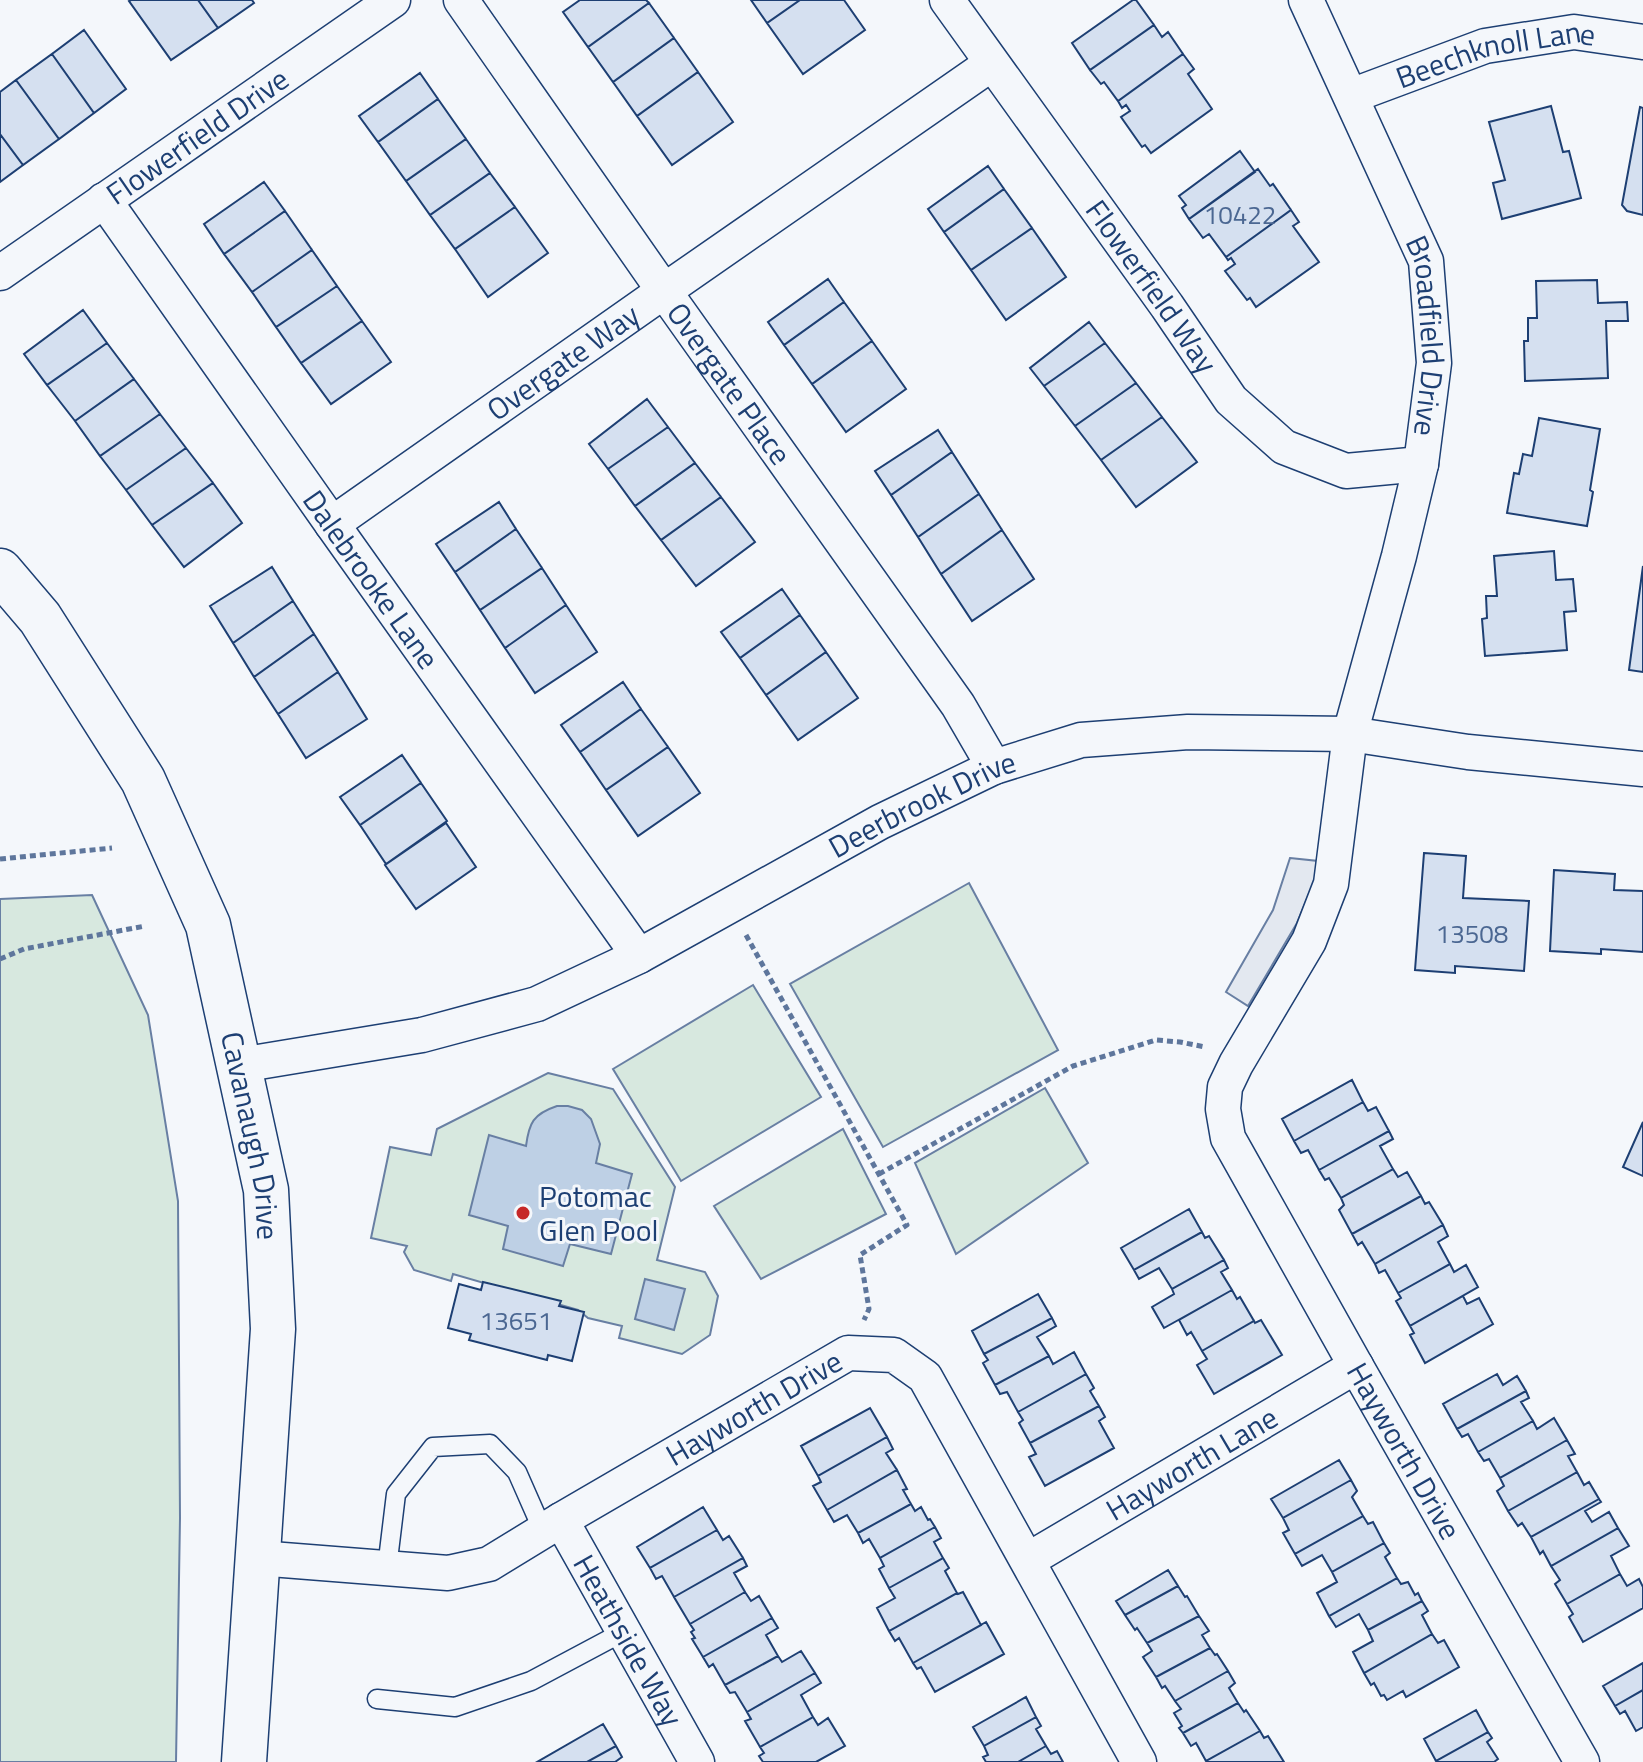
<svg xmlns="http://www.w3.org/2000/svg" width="1643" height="1762" font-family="'Titillium Web',sans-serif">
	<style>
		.green { fill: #d7e8df; stroke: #687fa3; stroke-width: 2 }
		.parking { fill: #e3e8f0; stroke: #687fa3; stroke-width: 2 }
		.water { fill: #bed0e5; stroke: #687fa3; stroke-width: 2 }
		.building { fill: #d5e0f0; stroke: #1d3f73; stroke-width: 2 }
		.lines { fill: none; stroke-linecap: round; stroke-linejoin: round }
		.lane-casing { stroke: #1d3f73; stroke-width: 21 }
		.street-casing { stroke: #1d3f73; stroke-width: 37 }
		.secondary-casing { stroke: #1d3f73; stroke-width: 47 }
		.path { stroke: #5e769c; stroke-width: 5; stroke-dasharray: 6 4; stroke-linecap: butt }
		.lane { stroke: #f4f7fb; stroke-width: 18 }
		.street { stroke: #f4f7fb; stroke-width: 34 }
		.secondary { stroke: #f4f7fb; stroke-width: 44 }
		.poi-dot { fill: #c62828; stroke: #f4f7fb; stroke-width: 3 }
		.labels { text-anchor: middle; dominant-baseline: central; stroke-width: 6; stroke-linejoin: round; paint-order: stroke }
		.number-label { font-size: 26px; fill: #4b6792 }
		.street-label { font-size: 30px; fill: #1d3f73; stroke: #f4f7fb }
		.poi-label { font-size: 30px; fill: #1d3f73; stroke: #f4f7fb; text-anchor: start }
	</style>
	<rect width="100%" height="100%" fill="#f4f7fb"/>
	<path class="green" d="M969,883L1058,1050L883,1147L790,984Z
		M92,895L148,1015L178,1201L180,1518L176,1762H0V899Z
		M753,985L821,1097L681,1181L613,1069Z
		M548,1073L613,1089L675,1187L657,1260L705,1272L718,1296L710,1335L682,1354L619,1338L622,1326L588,1318L578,1310L453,1274L451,1281L414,1270L404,1252L407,1246L371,1238L390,1147L431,1155L437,1129Z
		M1045,1088L1088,1163L956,1254L915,1163Z
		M843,1129L886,1214L761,1279L714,1206Z"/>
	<path class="parking" d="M1290,858L1318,861L1315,880L1297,923L1248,1006L1226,992L1273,910Z"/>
	<path class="water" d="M557,1106H568L582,1110L591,1119L600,1144L596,1163L632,1174L611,1254L570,1244L563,1266L503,1249L508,1226L469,1215L489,1135L526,1146C529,1123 533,1114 557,1106Z
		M645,1279L685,1289L674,1330L635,1319Z"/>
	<path class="building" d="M131,0H198L218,28L171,60L129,1Z
		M198,0H252L254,3L218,28Z
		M580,0H646L649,3L588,47L563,12Z
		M751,0H800L767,23Z
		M800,0H844L865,30L803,74L767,23Z
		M1133,0H1136L1154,25L1090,70L1072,43Z
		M649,3L674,38L613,82L588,47Z
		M1154,25L1162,37L1168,32L1183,54L1118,101L1104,82L1101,84L1090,70Z
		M84,30L126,89L94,113L52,54Z
		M674,38L698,72L637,116L613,82Z
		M52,54L94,113L59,139L16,80Z
		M1183,54L1194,69L1188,74L1212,109L1151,153L1145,145L1142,147L1121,117L1130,111L1126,105L1122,108L1118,101Z
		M698,72L733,122L672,165L637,116Z
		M420,73L438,99L378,142L359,116Z
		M16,80L59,139L23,165L0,134V92Z
		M438,99L466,139L406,181L378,142Z
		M1551,106L1563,152L1569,151L1581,198L1502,219L1493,183L1505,180L1489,122Z
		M1640,107L1643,108V215L1627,211L1622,205Z
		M0,134L23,165L0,182Z
		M466,139L490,173L430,215L406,181Z
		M1240,151L1255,172L1189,219L1182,208L1186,205L1179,196Z
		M988,166L1004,189L944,232L928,209Z
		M1258,169L1270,186L1273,184L1291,210L1226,257L1209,234L1203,238L1189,219Z
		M490,173L515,207L455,249L430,215Z
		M264,182L285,211L224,254L204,224Z
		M1004,189L1032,228L971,270L944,232Z
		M515,207L548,253L488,297L455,249Z
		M1291,210L1299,222L1293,226L1319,262L1256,307L1250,298L1247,300L1225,271L1235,264L1231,258L1228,260L1226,257Z
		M285,211L312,250L252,292L224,254Z
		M1032,228L1066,277L1006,320L971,270Z
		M312,250L337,286L276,327L252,292Z
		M828,279L844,302L784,345L768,322Z
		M1597,280L1598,303L1627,302L1628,321H1606L1608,378L1525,381L1524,341H1528V318H1537L1536,281Z
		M337,286L362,321L301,363L276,327Z
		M844,302L872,341L812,384L784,345Z
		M83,310L107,343L47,385L24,354Z
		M362,321L391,362L331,404L301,363Z
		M1089,322L1105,343L1044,386L1030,368Z
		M872,341L906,389L846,432L812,384Z
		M107,343L134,379L75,421L47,385Z
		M1105,343L1136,383L1075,426L1044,386Z
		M134,379L160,414L100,456L75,421Z
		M1136,383L1162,417L1101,460L1075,426Z
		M647,399L668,427L608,469L589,444Z
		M160,414L186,448L126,490L100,456Z
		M1162,417L1197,462L1136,507L1101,460Z
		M1539,418L1600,429L1590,490L1593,492L1587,526L1507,513L1514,473L1519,474L1523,454L1532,456Z
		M668,427L695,463L635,506L608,469Z
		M938,430L952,452L891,495L875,471Z
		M186,448L213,483L152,525L126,490Z
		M952,452L979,494L918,537L891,495Z
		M695,463L721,497L661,540L635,506Z
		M213,483L242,523L184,567L152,525Z
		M979,494L1002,530L941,574L918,537Z
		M721,497L755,542L696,586L661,540Z
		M499,502L516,529L455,572L436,544Z
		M516,529L542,568L480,610L455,572Z
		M1002,530L1034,579L972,621L941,574Z
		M1554,551L1556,580L1573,579L1576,611L1564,612L1567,650L1485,656L1482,619L1487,618L1486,596H1497L1494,556Z
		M1643,566V672L1629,670Z
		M272,567L293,601L233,643L210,606Z
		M542,568L566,605L505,648L480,610Z
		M782,589L800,615L740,658L721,632Z
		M293,601L314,634L254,677L233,643Z
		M566,605L597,652L535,693L505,648Z
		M800,615L826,652L766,695L740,658Z
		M314,634L338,672L278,714L254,677Z
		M826,652L858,698L798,740L766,695Z
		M338,672L367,719L306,758L278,714Z
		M623,682L641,709L580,752L561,725Z
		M641,709L668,747L606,790L580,752Z
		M668,747L700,793L638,836L606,790Z
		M402,755L421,783L360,825L340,797Z
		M421,783L447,821L386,864L360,825Z
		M446,823L476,867L416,909L385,865Z
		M1424,853L1466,856L1463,898L1529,901L1524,971L1455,966V973L1415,970Z
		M1554,870L1615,874L1614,890L1643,891V952L1601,949V954L1550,951Z
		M1352,1080L1363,1102L1294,1141L1282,1119Z
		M1363,1102L1368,1111L1376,1107L1389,1131L1319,1170L1308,1150L1301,1153L1294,1141Z
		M1643,1122V1176L1623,1167Z
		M1389,1131L1393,1139L1380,1146L1393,1169L1341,1198L1329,1178L1325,1180L1319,1170Z
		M1393,1169L1398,1177L1407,1172L1421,1196L1352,1234L1339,1210L1344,1205L1341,1198Z
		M1421,1196L1425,1204L1429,1202L1443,1225L1375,1264L1362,1242L1358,1245L1352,1234Z
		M1189,1209L1202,1232L1134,1270L1121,1248Z
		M1443,1225L1448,1236L1438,1242L1450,1264L1398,1293L1385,1270L1379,1273L1375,1264Z
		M1202,1232L1205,1238L1209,1236L1224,1260L1172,1289L1159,1268L1139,1279L1134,1270Z
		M1224,1260L1228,1268L1221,1272L1232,1290L1164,1328L1152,1307L1174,1294L1172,1289Z
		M1450,1264L1454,1272L1466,1265L1478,1287L1410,1326L1396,1301L1401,1298L1398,1293Z
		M483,1282L561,1301L559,1306L584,1312L572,1361L548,1355L547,1360L469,1340L471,1334L448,1328L459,1284L481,1290Z
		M1232,1290L1237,1299L1240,1297L1254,1321L1202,1351L1191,1332L1187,1335L1179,1320Z
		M1038,1294L1052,1318L984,1354L972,1331Z
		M1463,1296L1467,1304L1479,1298L1493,1324L1425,1363L1410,1335L1414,1333L1410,1326Z
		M1052,1318L1056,1326L1037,1337L1049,1356L995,1385L983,1363L988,1360L984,1354Z
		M1261,1320L1282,1355L1214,1394L1197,1365L1207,1359L1202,1351L1254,1321L1255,1323Z
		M1074,1352L1086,1374L1018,1412L1007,1392L1000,1394L995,1385L1049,1356L1053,1364Z
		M1086,1374L1094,1388L1090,1391L1099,1406L1030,1443L1019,1423L1023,1420L1018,1412Z
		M1497,1374L1503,1385L1517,1376L1526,1391L1457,1429L1443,1404Z
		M1526,1391L1529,1398L1521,1402L1533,1421L1478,1452L1468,1434L1462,1437L1457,1429Z
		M1099,1406L1105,1417L1099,1421L1114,1448L1045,1486L1029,1457L1036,1454L1030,1443Z
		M870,1408L887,1437L818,1476L801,1446Z
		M1554,1418L1567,1440L1500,1478L1489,1459L1484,1461L1478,1452L1533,1421L1537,1429Z
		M887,1437L893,1449L886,1453L897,1470L827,1510L813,1486L821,1482L818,1476Z
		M1567,1440L1575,1454L1568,1456L1577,1472L1508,1511L1497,1491L1504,1486L1500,1478Z
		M1339,1460L1351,1480L1283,1518L1271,1499Z
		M897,1470L907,1489L903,1490L911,1504L858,1533L847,1515L834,1522L827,1510Z
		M1577,1472L1584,1485L1589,1482L1599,1499L1531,1537L1522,1523L1518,1526L1508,1511Z
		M1351,1480L1357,1491L1352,1497L1363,1516L1295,1554L1283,1533L1289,1530L1283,1518Z
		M1599,1499L1601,1502L1585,1511L1592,1522L1609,1512L1618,1528L1551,1566L1543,1551L1540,1554L1531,1537Z
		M911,1504L915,1511L921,1507L928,1520L930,1519L935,1527L880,1558L869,1539L863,1543L858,1533Z
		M703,1507L717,1530L650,1568L637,1547Z
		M1363,1516L1368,1524L1373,1522L1384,1543L1332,1572L1322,1555L1302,1566L1295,1554Z
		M935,1527L941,1538L934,1542L943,1558L889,1588L879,1569L884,1566L880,1558Z
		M1618,1528L1629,1546L1611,1556L1620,1574L1567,1604L1555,1584L1560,1580L1551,1566Z
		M717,1530L723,1540L729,1536L743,1558L674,1597L662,1576L656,1579L650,1568Z
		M1384,1543L1390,1553L1385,1557L1397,1578L1329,1616L1317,1593L1337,1582L1332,1572Z
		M743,1558L747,1566L734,1573L745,1592L690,1624L674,1597Z
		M943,1558L949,1568L945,1571L957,1593L889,1631L877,1608L895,1598L889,1588Z
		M1168,1570L1178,1586L1125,1615L1116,1601Z
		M1620,1574L1627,1586L1639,1579L1643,1587V1608L1583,1642L1569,1617L1573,1614L1567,1604Z
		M1397,1578L1401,1584L1408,1582L1415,1595L1418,1593L1422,1601L1368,1630L1359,1614L1336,1627L1329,1616Z
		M1178,1586L1185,1597L1187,1596L1199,1616L1147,1643L1137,1628L1135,1630L1125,1615Z
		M745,1592L751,1601L759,1596L772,1618L703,1657L692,1639L695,1638L691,1632L694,1630L690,1624Z
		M963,1592L981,1625L913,1663L899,1638L895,1641L889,1631L957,1593L958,1594Z
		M1422,1601L1428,1611L1422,1615L1432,1634L1364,1673L1353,1652L1373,1641L1368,1630Z
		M1199,1616L1209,1631L1202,1635L1210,1648L1156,1677L1143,1657L1152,1651L1147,1643Z
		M772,1618L778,1628L766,1635L778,1656L725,1685L713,1664L709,1667L703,1657Z
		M986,1622L1004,1654L935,1692L921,1667L917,1669L913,1663Z
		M1432,1634L1438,1643L1444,1640L1459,1667L1406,1697L1403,1691L1387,1700L1384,1695L1381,1696L1374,1683L1371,1685L1364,1673Z
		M1210,1648L1215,1655L1217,1654L1228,1671L1175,1701L1165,1686L1162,1688L1156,1677Z
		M801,1651L815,1673L747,1712L735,1692L730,1693L725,1685L778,1656L782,1662Z
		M1643,1663V1690L1615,1706L1603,1686Z
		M1228,1671L1235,1683L1229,1688L1238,1703L1183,1733L1179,1728L1182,1726L1174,1713L1181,1709L1175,1701Z
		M815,1673L821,1683L801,1695L813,1717L760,1747L745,1721L751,1719L747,1712Z
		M1643,1690V1727L1636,1731L1625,1711L1620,1714L1615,1706Z
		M1026,1697L1036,1717L984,1746L973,1727Z
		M1238,1703L1244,1712L1246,1710L1260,1731L1206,1761L1196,1743L1191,1746L1183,1733Z
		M1476,1710L1488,1732L1436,1761L1424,1739Z
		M813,1717L818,1725L828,1718L845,1746L816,1762H763L759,1756L764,1753L760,1747Z
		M1036,1717L1041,1726L1036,1729L1046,1746L1018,1762H986L983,1757L988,1755L984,1746Z
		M603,1724L616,1746L587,1762H537Z
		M1260,1731L1264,1738L1268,1736L1284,1762H1207L1206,1761Z
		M1488,1732L1492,1738L1487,1742L1498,1759L1494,1762H1437L1436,1761Z
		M616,1746L622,1757L615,1762H587Z
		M1046,1746L1051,1754L1057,1751L1063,1762H1018Z"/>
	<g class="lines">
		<defs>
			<path id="lane" d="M387,1568L396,1494L433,1447L490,1444L517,1472L543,1531
				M377,1699L455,1707L531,1681L623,1632"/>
			<g id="street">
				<path id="s1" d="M461,0L664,291L958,705L994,767"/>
				<path id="s2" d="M947,0L1167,306L1231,400L1284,447L1346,471L1421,464"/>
				<path id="s3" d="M1306,0L1426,261L1434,363L1421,464L1399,556L1350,734L1331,884L1309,941L1236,1064L1225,1087L1223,1109L1228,1138L1356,1366L1582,1762"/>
				<path id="s4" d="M1351,96L1485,46L1574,32L1643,42"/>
				<path id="s5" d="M104,200L332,524L639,956"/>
				<path id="s6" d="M0,273L393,0"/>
				<path id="s7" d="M332,524L664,291L991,64"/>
				<path id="s8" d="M240,1065L422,1035L537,1004L639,956L880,822L994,767L1081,740L1188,732L1350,734L1468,752L1643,769"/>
				<path id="s9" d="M561,1520L697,1762"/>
				<path id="s10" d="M258,1558L448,1573L489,1564L561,1520L848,1353L894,1355L925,1377L1139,1762"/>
				<path id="s11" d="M1028,1560L1356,1366"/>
			</g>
			<g id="secondary">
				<path id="s12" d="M0,571L40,618L143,780L208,925L266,1190L273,1329L244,1762"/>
			</g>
		</defs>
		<use href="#lane" class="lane-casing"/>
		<use href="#street" class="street-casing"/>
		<use href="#secondary" class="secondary-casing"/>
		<path class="path" d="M0,859L112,848
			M746,935L907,1225L860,1255L869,1309L864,1320
			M0,959L24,949L145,926
			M879,1174L1073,1066L1156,1040L1180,1042L1205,1047"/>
		<use href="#lane" class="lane"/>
		<use href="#street" class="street"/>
		<use href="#secondary" class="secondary"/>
	</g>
	<circle class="poi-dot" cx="523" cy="1213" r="8"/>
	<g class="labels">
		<g class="number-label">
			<text x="1240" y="214">10422</text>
			<text x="1472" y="933">13508</text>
			<text x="516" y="1320">13651</text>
		</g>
		<g class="street-label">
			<text stroke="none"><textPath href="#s4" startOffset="152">Beechknoll Lane</textPath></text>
			<text stroke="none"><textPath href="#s6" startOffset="240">Flowerfield Drive</textPath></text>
			<text stroke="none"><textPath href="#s2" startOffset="352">Flowerfield Way</textPath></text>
			<text stroke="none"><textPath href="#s3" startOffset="362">Broadfield Drive</textPath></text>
			<text stroke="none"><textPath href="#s7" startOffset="282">Overgate Way</textPath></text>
			<text stroke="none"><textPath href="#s1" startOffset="468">Overgate Place</textPath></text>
			<text stroke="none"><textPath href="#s5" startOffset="464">Dalebrooke Lane</textPath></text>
			<text stroke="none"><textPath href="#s8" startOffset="738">Deerbrook Drive</textPath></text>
			<text stroke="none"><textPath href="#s12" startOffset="628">Cavanaugh Drive</textPath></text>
			<text stroke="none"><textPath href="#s10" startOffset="540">Hayworth Drive</textPath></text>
			<text stroke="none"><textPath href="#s3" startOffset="1562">Hayworth Drive</textPath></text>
			<text stroke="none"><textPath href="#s11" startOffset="190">Hayworth Lane</textPath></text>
			<text stroke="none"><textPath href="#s9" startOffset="138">Heathside Way</textPath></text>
		</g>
		<g class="poi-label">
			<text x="539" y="1196">Potomac<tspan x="539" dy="34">Glen Pool</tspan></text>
		</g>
	</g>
</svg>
